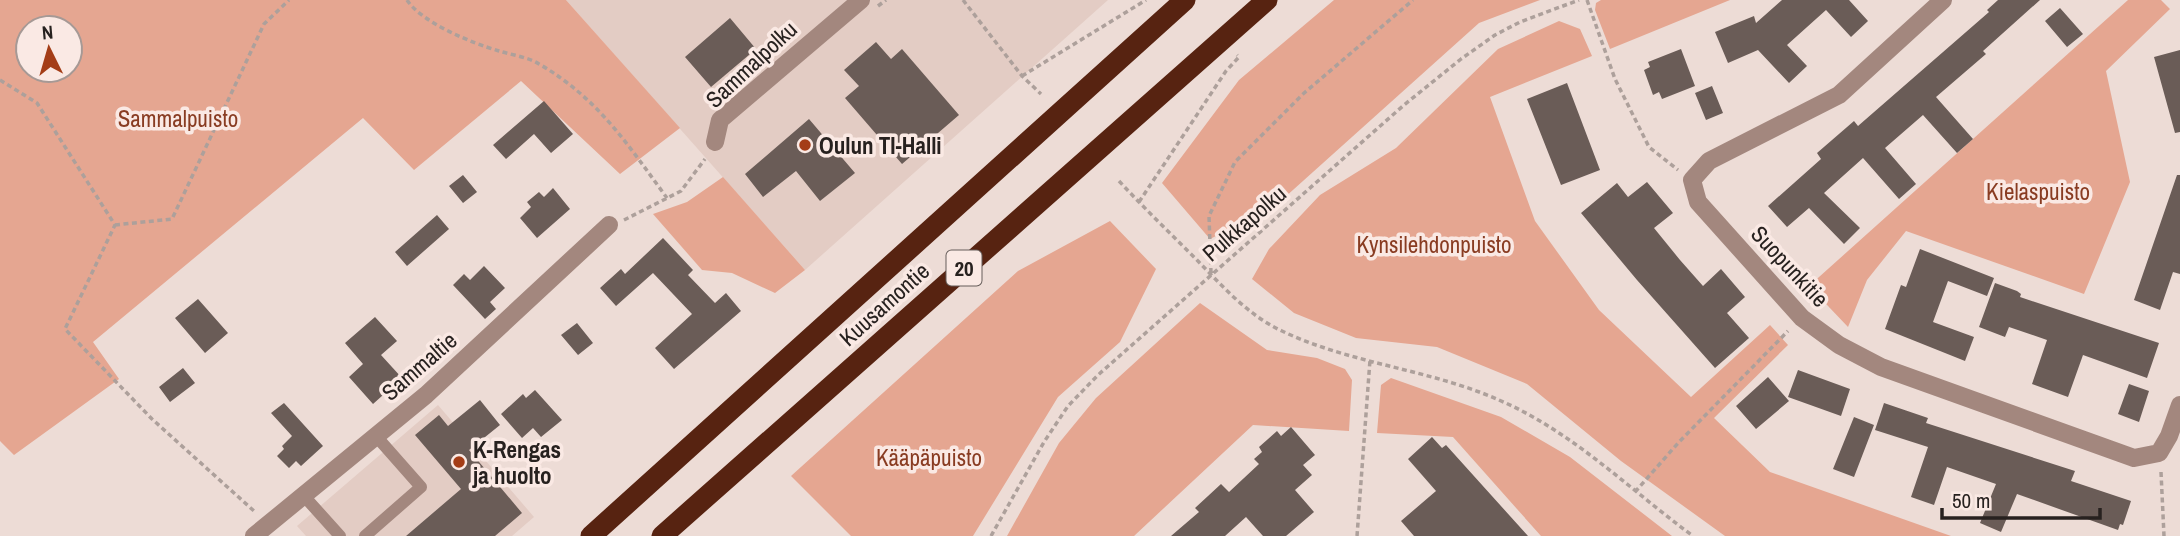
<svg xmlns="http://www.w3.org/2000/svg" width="2180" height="536" font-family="'Archivo Narrow',sans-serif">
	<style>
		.built { fill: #e3ccc4 }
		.green { fill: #e5a691; fill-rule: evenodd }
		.building { fill: #6a5c57 }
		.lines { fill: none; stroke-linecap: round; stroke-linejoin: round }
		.path { stroke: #ada09b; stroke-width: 3.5; stroke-dasharray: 5 3.5; stroke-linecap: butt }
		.lane { stroke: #a3877e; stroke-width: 12 }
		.street { stroke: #a3877e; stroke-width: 18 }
		.highway { stroke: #572311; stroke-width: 21 }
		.poi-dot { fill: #a43d17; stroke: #fae9e4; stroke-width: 2.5 }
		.labels { text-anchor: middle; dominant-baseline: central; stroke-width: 7; stroke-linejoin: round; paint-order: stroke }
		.shield { fill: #fae9e4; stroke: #665d5a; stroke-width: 2 }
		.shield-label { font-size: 21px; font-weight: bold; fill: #27211f }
		.street-label { font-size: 23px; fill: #27211f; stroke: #fae9e4 }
		.park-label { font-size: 23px; fill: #893c22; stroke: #fae9e4 }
		.poi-label { font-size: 23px; font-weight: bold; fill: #27211f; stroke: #fae9e4; text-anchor: start }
	</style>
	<rect width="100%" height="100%" fill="#eddcd6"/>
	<path class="built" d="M566,0H1108L805,270Z
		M438,405L534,517L512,536H306L297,526Z"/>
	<path class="green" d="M0,0H566L680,128L620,174L521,81L414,170L363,118L93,342L119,379L14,455L0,441ZM28,28H70V70H28Z
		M1334,0H1540L1479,23L1274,207L1210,239L1162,183L1239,80Z
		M1601,0H1730L1610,49L1595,10L1596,3Z
		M2128,0H2161L2170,9L2106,71L2130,182L2084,294L1906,231L1867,280L1848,327L1809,286Z
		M1559,21L1580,29L1592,56L1490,97L1535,221L1599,310L1691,397L1770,325L1788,345L1714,418L1770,472L1951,536H1725L1621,461L1527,384L1437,347L1356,338L1294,313L1252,279L1269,249L1320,195L1396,148L1498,49Z
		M723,177L805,270L775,293L732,273L702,270L653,214L687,202Z
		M1110,221L1156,269L1120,342L1058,397L973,536H851L791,476L1018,271Z
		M1200,303L1267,350L1317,358L1345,369L1352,380L1349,431L1253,425L1134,536H1007L1059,443L1096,398Z
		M1391,378L1501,417L1570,457L1672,536H1541L1453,437L1377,433L1381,385Z"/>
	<path class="building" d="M1782,0H1849L1868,21L1851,37L1826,10L1787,45L1807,66L1789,83L1758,50L1728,63L1715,32L1754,16L1756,23Z
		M1998,0H2040L1983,51L1986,54L1936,97L1973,139L1957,153L1923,115L1885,148L1916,184L1899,199L1863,158L1824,193L1860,228L1844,244L1809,208L1787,227L1768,206L1821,159L1817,153L1854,121L1858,126L1989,12L1987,10Z
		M2060,8L2083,34L2067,47L2045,21Z
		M730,18L756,49L711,87L685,57Z
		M876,42L891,59L902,49L959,115L902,164L845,98L859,86L844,70Z
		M1681,49L1695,86L1662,99L1659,92L1653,95L1644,70L1650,67L1648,62Z
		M2180,50V132L2175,133L2154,57Z
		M1567,83L1600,170L1561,185L1527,99Z
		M1712,86L1723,113L1706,120L1695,93Z
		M544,101L573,134L551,153L534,134L506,159L493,145Z
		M809,119L855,173L820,201L796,171L763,197L745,174Z
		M463,175L477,192L463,203L449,186Z
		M2177,175H2180V274L2173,272L2160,310L2134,300Z
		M1647,182L1673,213L1654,228L1680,260L1703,286L1721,269L1745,297L1727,313L1749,338L1715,368L1637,280L1581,213L1617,183L1628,197Z
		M553,188L570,209L537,238L520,218L531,207L527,202L539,192L544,197Z
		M437,215L449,229L407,266L395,252Z
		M663,238L693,270L688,275L715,303L726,293L741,311L674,369L655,348L692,314L653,273L616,306L600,288L621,269L625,274Z
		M1920,249L1994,278L1987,296L1948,281L1933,322L1974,337L1965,361L1885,329L1901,285L1906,287Z
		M484,266L505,288L490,302L496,309L485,319L453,285L464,274L470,280Z
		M1995,283L2017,291L2021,294L2020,297L2159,343L2147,378L2083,355L2068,397L2032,384L2047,340L2009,327L2005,337L1979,327Z
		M198,299L228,333L205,353L175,318Z
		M375,317L397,341L381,355L402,378L373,404L349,377L363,364L345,343Z
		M577,323L593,343L578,355L561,335Z
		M183,368L195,383L170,402L159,387Z
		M1798,370L1850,389L1841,416L1788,397Z
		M1768,377L1789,401L1756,429L1736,406Z
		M2129,384L2149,391L2139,422L2118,414Z
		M535,390L562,420L541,437L533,428L522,438L501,414L523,394L526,398Z
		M480,400L500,425L469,450L522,513L495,536H406L461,489L415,435L439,415L448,426Z
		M284,403L323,446L301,466L296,461L289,468L277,456L284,449L282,446L292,436L271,413Z
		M1884,403L1928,418L1926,423L2075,471L2071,481L2131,501L2123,525L2120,524L2118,530L2017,494L2001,532L1980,523L1996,484L1947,467L1934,505L1911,497L1928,447L1875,430Z
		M1854,417L1874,425L1854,477L1833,469Z
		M1291,427L1315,455L1303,465L1312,475L1295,490L1314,512L1286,536H1263L1246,517L1225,536H1171L1199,512L1195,508L1221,484L1229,492L1259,464L1254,459L1262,452L1259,447L1277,431L1281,436Z
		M1432,437L1442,448L1446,445L1528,536H1414L1401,521L1436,491L1408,459Z"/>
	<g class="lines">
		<path class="path" d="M407,0C422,23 472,43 499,51C512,55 528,57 539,64C598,98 628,145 667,198
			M963,0L1022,76L1041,94
			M1587,0L1615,79L1649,147L1678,170
			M878,6L886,0
			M1022,76L1146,0
			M0,80L37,103L115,225L65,329L152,419L254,511
			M1119,181C1144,208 1171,234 1197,260C1222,286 1249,316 1282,331C1351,364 1429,369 1499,400C1573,432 1629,489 1693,536
			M1139,202L1226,71L1239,57L1237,55
			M624,220L681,191L705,159
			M115,225L172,219L264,24L289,0
			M1211,273L1209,216L1235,162L1303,94L1413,0
			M2161,472L2164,536
			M1635,492L1679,442L1788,331
			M991,536L1044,442L1068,406L1098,375L1404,105L1461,59L1495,35L1520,22L1579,0
			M1357,536L1370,360"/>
		<path class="lane" d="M304,496L340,536
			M365,536L421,487L376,436"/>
		<path class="street" d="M1943,0L1839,95L1709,161L1692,180L1698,202L1802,318L1839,345L1881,367L2134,458L2159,453L2169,436L2180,405
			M715,142L720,120L861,0
			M254,536L426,395L609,225"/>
		<path class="highway" d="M591,536L1185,0
			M662,536L1267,0"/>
	</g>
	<g class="poi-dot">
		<circle cx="805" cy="145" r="7"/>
		<circle cx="459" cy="462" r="7"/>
	</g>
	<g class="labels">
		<rect class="shield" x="946.5" y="250.5" width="35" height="35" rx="5"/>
		<g class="shield-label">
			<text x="964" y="268">20</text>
		</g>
		<g class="street-label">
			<text transform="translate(751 64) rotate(-43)">Sammalpolku</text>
			<text transform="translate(1244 223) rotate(-41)">Pulkkapolku</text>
			<text transform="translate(1790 266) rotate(47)">Suopunkitie</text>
			<text transform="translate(884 304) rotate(-42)">Kuusamontie</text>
			<text transform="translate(419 366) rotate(-41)">Sammaltie</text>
		</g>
		<g class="park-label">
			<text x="178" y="118">Sammalpuisto</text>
			<text x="2038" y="191">Kielaspuisto</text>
			<text x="1434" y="244">Kynsilehdonpuisto</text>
			<text x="929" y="457">Kääpäpuisto</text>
		</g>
		<g class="poi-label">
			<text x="819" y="145">Oulun TI-Halli</text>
			<text x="473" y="449">K-Rengas<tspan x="473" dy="26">ja huolto</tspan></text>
		</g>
	</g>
	<g transform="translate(49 49) rotate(355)"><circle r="33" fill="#fae9e4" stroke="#a69995" stroke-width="2"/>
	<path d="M0-5L12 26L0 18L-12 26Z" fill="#a43d17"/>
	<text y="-10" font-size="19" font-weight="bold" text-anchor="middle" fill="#27211f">N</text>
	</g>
	<path d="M1942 508v10h158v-10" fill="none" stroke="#27211f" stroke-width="3.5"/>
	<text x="1952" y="508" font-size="21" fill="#27211f" stroke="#fae9e4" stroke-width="5" paint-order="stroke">50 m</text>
</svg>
